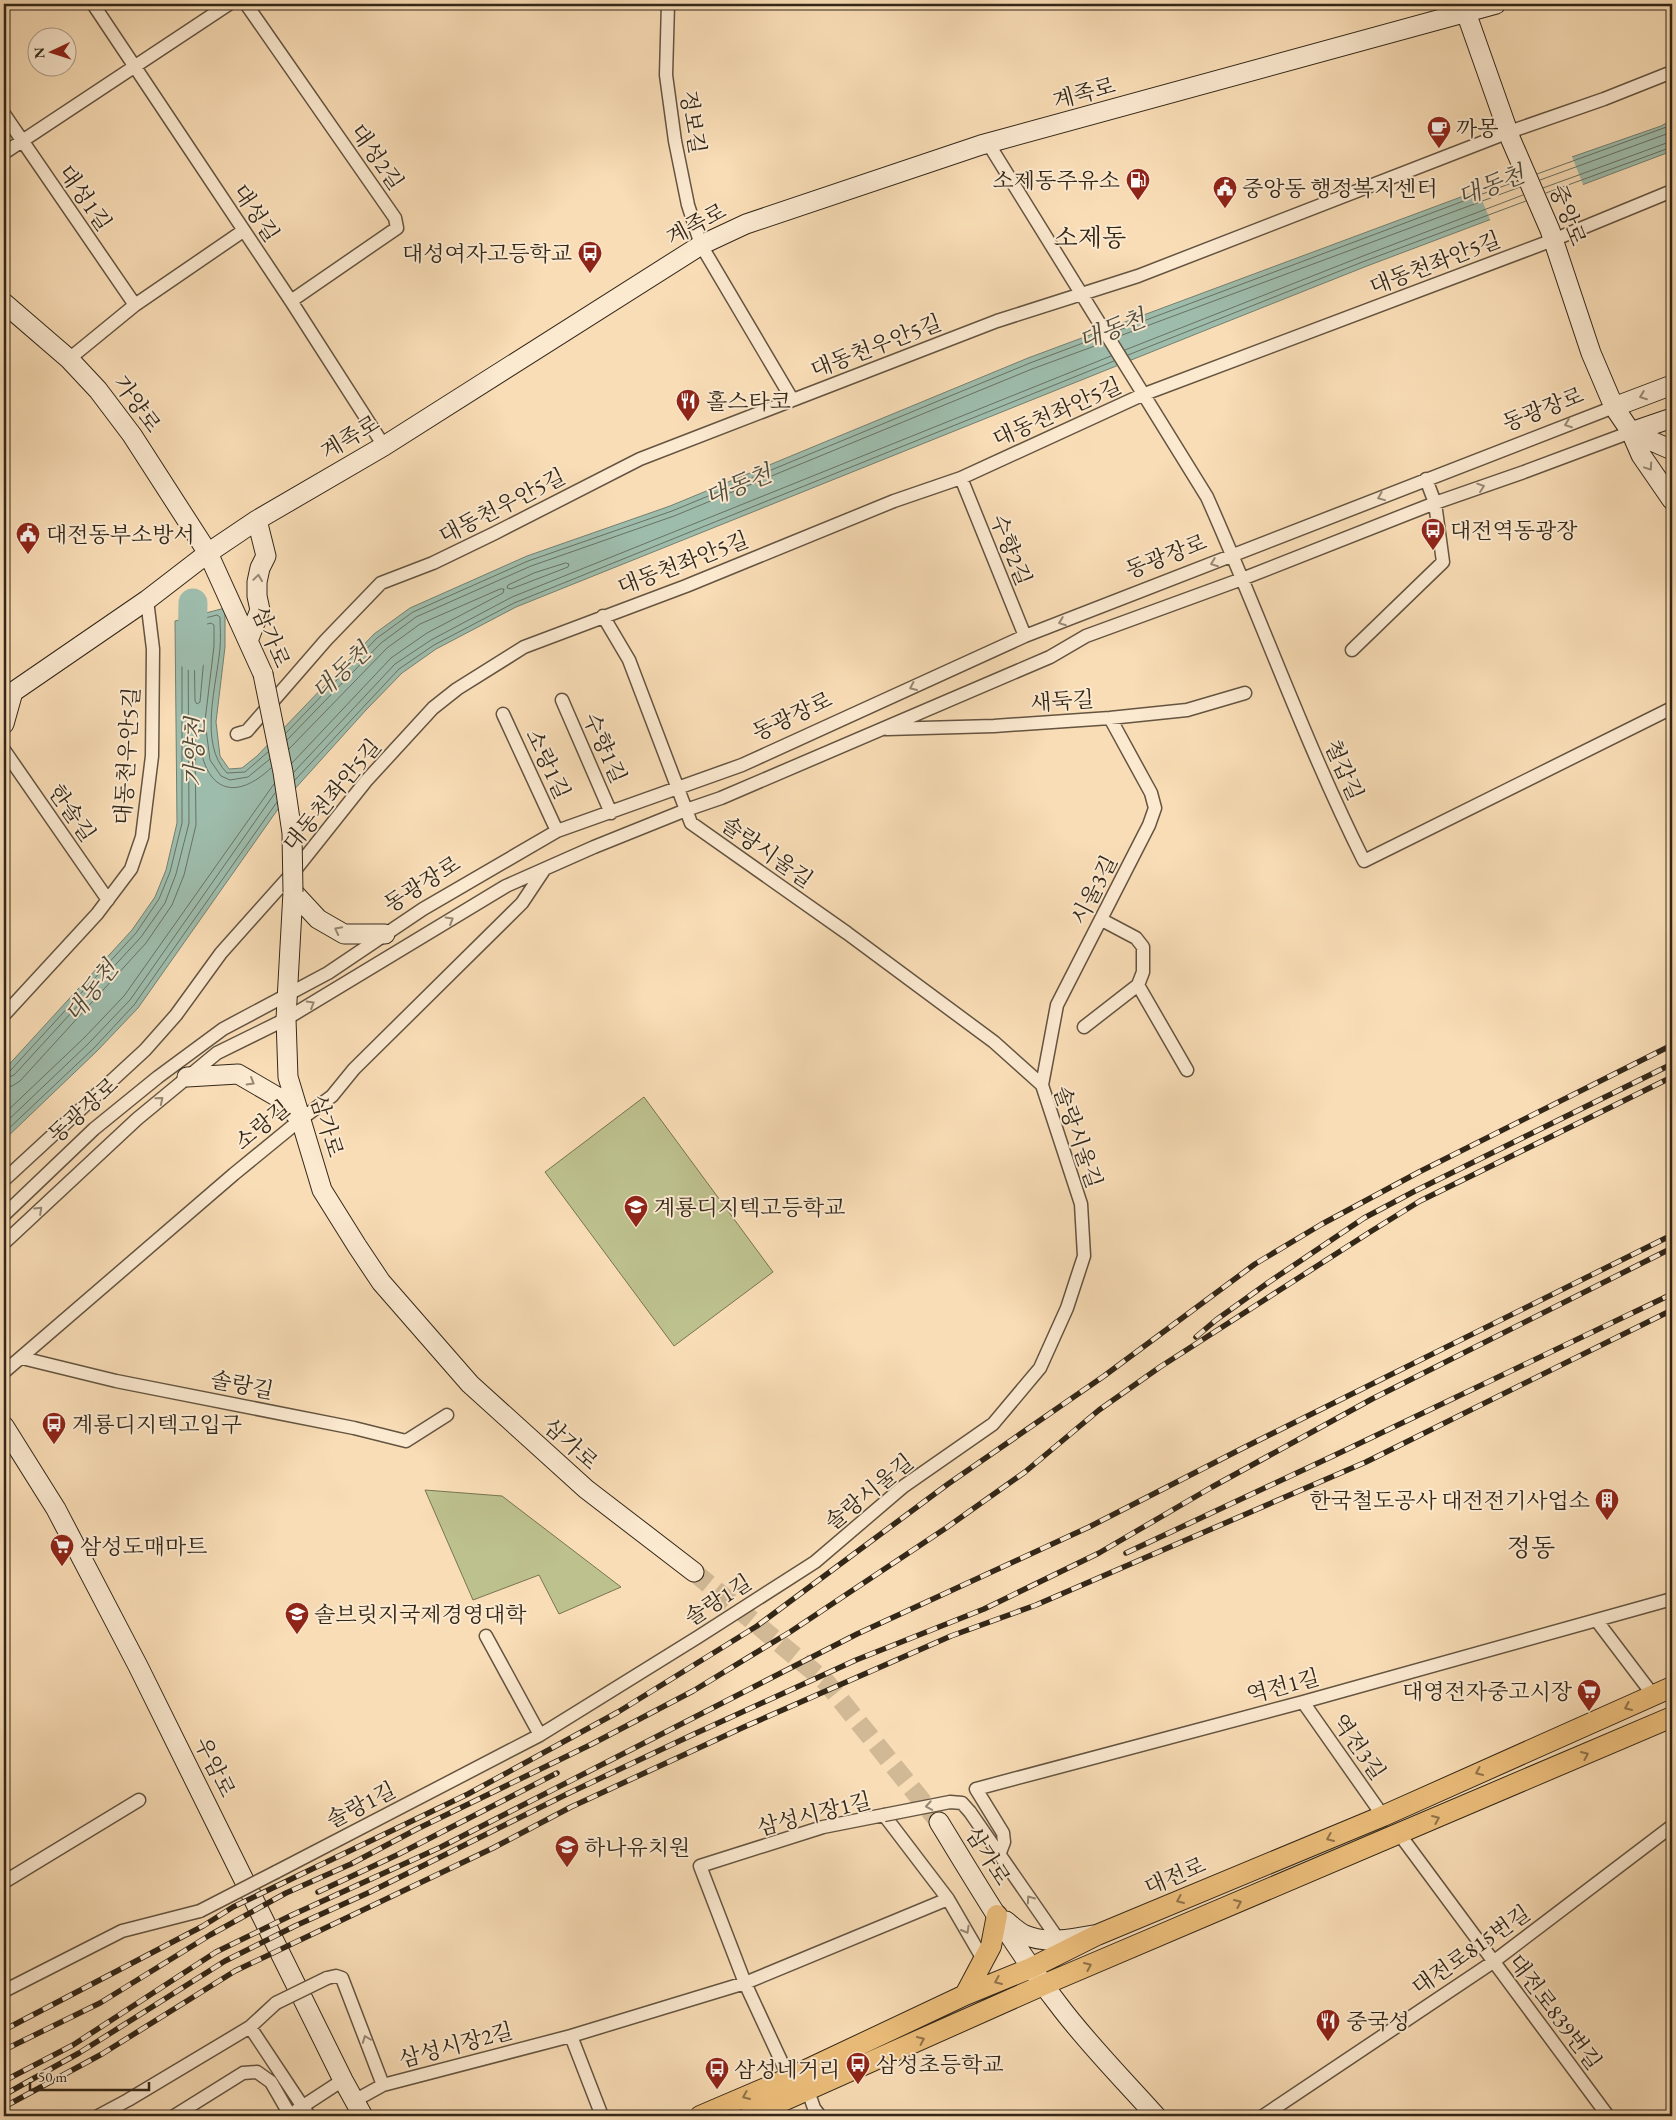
<svg xmlns="http://www.w3.org/2000/svg" width="1676" height="2120" font-family="'EB Garamond','Noto Serif KR',serif">
	<style>
		.green { fill: #bdc18e; stroke: #787453 }
		.water { fill: #9ebcac; stroke: #738071 }
		.pier { fill: #f9ddb6 }
		.lines { fill: none; stroke-linecap: round; stroke-linejoin: round }
		.shore { stroke: #687262; stroke-width: 1 }
		.river { stroke: #9ebcac; stroke-width: 29 }
		.secondary-tunnel { stroke: #d1b996; stroke-width: 19; stroke-dasharray: 19 9; stroke-linecap: butt }
		.street-casing { stroke: #645440; stroke-width: 15 }
		.secondary-casing { stroke: #332718; stroke-width: 21 }
		.primary-casing { stroke: #332718; stroke-width: 22 }
		.street { stroke: #fbe9d0; stroke-width: 12 }
		.secondary { stroke: #fbe9d0; stroke-width: 19 }
		.primary { stroke: #ecbe7b; stroke-width: 20 }
		.rail-casing { stroke: #332718; stroke-width: 5.5 }
		.rail { stroke: #fbe9d0; stroke-width: 4; stroke-dasharray: 11; stroke-linecap: butt }
		.street-bridge-casing { stroke: #645440; stroke-width: 15; stroke-linecap: butt }
		.secondary-bridge-casing { stroke: #332718; stroke-width: 21; stroke-linecap: butt }
		.street-bridge { stroke: #fbe9d0; stroke-width: 12 }
		.secondary-bridge { stroke: #fbe9d0; stroke-width: 19 }
		.oneway { stroke: #978874 }
		.oneway2 { stroke: #90724a }
		.labels { text-anchor: middle; dominant-baseline: central; stroke-width: 4; stroke-linejoin: round; paint-order: stroke }
		.street-label { font-size: 22px; fill: #332718; stroke: #fbe9d0 }
		.poi-label { font-size: 22px; fill: #332718; stroke: #fbe9d0; text-anchor: start }
		.water-label { font-size: 24px; font-style: italic; fill: #4e4c3d; stroke: #fbe9d0 }
		.quarter-label { font-size: 25px; fill: #332718; stroke: #fbe9d0 }
	</style>
	<rect width="100%" height="100%" fill="#f9ddb6"/>
	<filter id="stains"><feTurbulence type="fractalNoise" baseFrequency=".004" numOctaves="4"/><feColorMatrix values="0 0 0 0 .2 0 0 0 0 .09 0 0 0 0 .02 0 0 0 .5 -.17"/></filter>
	<radialGradient id="worn" r=".72"><stop offset=".6" stop-color="#630" stop-opacity="0"/><stop offset="1" stop-color="#630" stop-opacity=".3"/></radialGradient>
	<path class="green" d="M644,1097L773,1272L674,1346L545,1172Z
		M425,1490L502,1496L621,1587L559,1614L539,1575L473,1600Z"/>
	<path class="water" d="M1672,120V151L1367,266L1201,332L516,607L436,649L402,673L366,710L283,802L138,1008L97,1051L4,1140V1070L132,930L155,897L166,870L177,823L175,621L225,608V647L216,722L220,756L229,769L242,768L257,756L374,634L410,608L527,556L670,506L1028,358L1520,175L1661,126Z"/>
	<path class="pier" d="M1571,154L1584,187L1491,222L1477,188Z"/>
	<g class="lines">
		<path class="shore" d="M1537,174L1672,125
			M1540,180L1672,132
			M1543,188L1672,141
			M1546,193L1672,147
			M1114,332L1517,181
			M1117,337L1520,187
			M1125,350L1363,256L1523,195
			M1128,355L1365,261L1526,201
			M566,563L569,564L568,567L511,589L507,588L508,585L534,573Z
			M204,633L206,635L200,702L197,704L195,701L194,637Z
			M286,733L377,638L413,612L528,561L672,511L1030,363L1099,337
			M287,740L381,643L416,617L531,566L674,516L1032,369L1103,343
			M289,749L387,648L420,624L500,589H504L503,593L427,633L391,658L292,763
			M294,772L395,664L431,640L512,597L1111,356
			M295,780L399,669L434,645L514,603L1114,361
			M4,1073L10,1071L136,933L159,899L170,872L182,823V624L217,615L220,617C220,627 221,638 220,648C217,684 198,744 227,773L245,772L268,752
			M4,1079L14,1075L141,937L165,903L176,874L189,823L188,629L211,623L214,625V646L205,721L210,760L221,776L230,780L248,777L270,759
			M4,1087L12,1086L20,1081L146,943L172,905L184,875L196,825L195,745L200,746C208,793 237,800 271,768
			M4,1114L84,1038L124,996L274,784
			M4,1124L89,1043L130,1000L275,793
			M4,1133L94,1048L134,1005L277,802"/>
		<path class="river" d="M192,656L193,603"/>
		<path class="secondary-tunnel" d="M694,1572L826,1682L939,1822"/>
		<defs>
			<path id="street" d="M93,4L291,301L384,446
				M246,4L395,218L397,228L291,301
				M668,4L666,75L675,141L688,205L701,245L792,399
				M4,114L135,305
				M988,143L1207,497C1261,618 1305,743 1364,861L1672,708
				M4,153L229,4
				M69,359L135,305L243,231
				M961,478L1025,636
				M1352,650L1443,562L1435,503L1426,479
				M562,700L611,813
				M503,714L557,831
				M887,729L994,726L1110,718L1187,710L1245,693
				M237,734L247,731L326,640L381,583L433,563L495,533L640,459L997,321L1138,276L1509,132L1604,99L1672,72
				M4,750L108,900
				M1138,985L1187,1070
				M4,1015L97,914L131,869L142,837L152,756L153,649L147,600
				M1084,1027L1138,985L1143,972V947L1136,938L1102,920
				M1042,1085L1057,1005L1149,825L1155,808L1151,793L1110,718
				M4,1180L145,1050L176,1015L221,953L296,869L366,781L433,708L457,689L524,647L686,586L894,501L961,478L1142,395L1553,240L1672,191
				M4,1215L94,1129L158,1077L223,1029L328,973L423,909L557,831L742,765L1025,636L1614,407
				M4,1243L137,1119L217,1053L286,1019L506,886L594,847L686,810L721,798L1050,657L1086,636L1242,579L1435,503L1524,472L1631,432
				M22,1358L116,1381L354,1428L406,1441L447,1415
				M4,1372L234,1174L300,1120L332,1096L354,1069L522,903L544,870
				M1597,1621L1653,1695
				M486,1636L540,1735
				M1303,1702L1383,1816
				M970,1812L1058,1939
				M1400,1835L1608,2116
				M999,1855L1004,1842L1003,1833L976,1789L1303,1702L1672,1599
				M276,1872L540,1735L698,1637L815,1562L904,1486L993,1424L1040,1368L1067,1308L1084,1256L1081,1204L1042,1085L994,1042L847,933L691,823L629,660L603,616
				M4,1882L139,1800
				M327,1978L336,1976L342,1978L383,2085
				M4,1991L122,1931L200,1911
				M250,2027L309,2116
				M789,2078L745,1983L700,1866L823,1827L884,1815L948,1899L984,1961
				M808,2091L814,2108L820,2116
				M354,2101L383,2085L571,2036
				M297,2110L343,2080
				M98,2116L128,2100L250,2027L276,2003
				M174,2116L243,2073L257,2072L271,2082L290,2115
				M602,2116L571,2036L745,1983L948,1899
				M1263,2116L1493,1962L1672,1826"/>
			<path id="secondary" d="M1463,4L1511,140L1550,230L1591,353L1614,407L1631,432L1641,455L1672,500
				M4,303L69,359L98,390L132,435L208,553L263,674
				M1614,407L1672,385
				M1631,432L1672,450
				M1631,432L1672,418
				M248,641L260,610L257,596V582L260,568L266,556L257,520
				M4,692H13L147,600L208,553L257,520L384,446L701,245L746,224L981,145L1496,4
				M4,724L13,692
				M293,892L286,1019L288,1077L322,1190L357,1246L381,1282L470,1384L586,1489L694,1572
				M293,892L318,919L344,934H385
				M187,1077L238,1074L281,1099L297,1116
				M4,1426L56,1509L138,1666L343,2080L363,2116
				M939,1822C977,1884 1014,1947 1058,2004C1087,2043 1123,2079 1156,2116
				M1006,1921C1012,1926 1018,1932 1025,1935C1045,1944 1072,1939 1093,1935"/>
			<path id="primary" d="M965,1995L991,1946L997,1915
				M700,2116L789,2078L965,1995L1031,1968L1097,1935L1383,1816L1672,1687
				M749,2116L1043,1985L1672,1717"/>
		</defs>
		<use href="#street" class="street-casing"/>
		<use href="#secondary" class="secondary-casing"/>
		<use href="#primary" class="primary-casing"/>
		<use href="#street" class="street"/>
		<use href="#secondary" class="secondary"/>
		<use href="#primary" class="primary"/>
		<defs>
			<path id="rail" d="M1196,1337L1216,1320L1269,1282L1364,1218L1415,1191L1672,1064
				M1126,1553L1333,1456L1672,1294
				M318,1892L399,1854L557,1773
				M4,2030L203,1926L233,1907L468,1794L618,1712L757,1626L948,1484L1104,1376L1255,1264L1322,1224L1419,1172L1672,1045
				M4,2050L100,2003L210,1935L286,1893L351,1864L417,1829L592,1744L693,1691L790,1632L946,1528L1025,1472L1099,1410L1160,1367L1370,1232L1420,1201L1672,1077
				M4,2081L73,2045L216,1952L292,1915L441,1847L857,1634L1089,1527L1243,1448L1672,1235
				M4,2095L79,2053L225,1961L295,1926L370,1892L567,1794L692,1735L856,1660L984,1609L1099,1553L1212,1487L1372,1399L1672,1248
				M4,2107L102,2054L235,1971L493,1848L571,1807L744,1727L951,1636L1036,1605L1366,1462L1672,1310"/>
		</defs>
		<use href="#rail" class="rail-casing"/>
		<use href="#rail" class="rail"/>
		<defs>
			<path id="street-bridge" d="M884,1815L950,1802L962,1803L970,1812
				M200,1911L276,1872
				M276,2003L327,1978"/>
			<path id="secondary-bridge" d="M263,674L283,772L292,833L293,892"/>
		</defs>
		<use href="#street-bridge" class="street-bridge-casing"/>
		<use href="#secondary-bridge" class="secondary-bridge-casing"/>
		<use href="#street-bridge" class="street-bridge"/>
		<use href="#secondary-bridge" class="secondary-bridge"/>
	</g>
	<defs><path id="oneway-chevron" d="M-2-3.5L2.5 0L-2 3.5" fill="none" stroke-width="1.6" stroke-linecap="round" stroke-linejoin="round" transform="scale(1.25)"/></defs>
	<g class="oneway">
		<use href="#oneway-chevron" transform="translate(1643 396) rotate(159)"/>
		<use href="#oneway-chevron" transform="translate(1568 424) rotate(159)"/>
		<use href="#oneway-chevron" transform="translate(1649 467) rotate(56)"/>
		<use href="#oneway-chevron" transform="translate(1481 487) rotate(-19)"/>
		<use href="#oneway-chevron" transform="translate(1381 497) rotate(158)"/>
		<use href="#oneway-chevron" transform="translate(1214 563) rotate(159)"/>
		<use href="#oneway-chevron" transform="translate(258 578) rotate(-82)"/>
		<use href="#oneway-chevron" transform="translate(1062 622) rotate(159)"/>
		<use href="#oneway-chevron" transform="translate(913 687) rotate(156)"/>
		<use href="#oneway-chevron" transform="translate(450 920) rotate(-31)"/>
		<use href="#oneway-chevron" transform="translate(338 930) rotate(-153)"/>
		<use href="#oneway-chevron" transform="translate(311 1004) rotate(-31)"/>
		<use href="#oneway-chevron" transform="translate(251 1082) rotate(30)"/>
		<use href="#oneway-chevron" transform="translate(160 1100) rotate(-39)"/>
		<use href="#oneway-chevron" transform="translate(39 1210) rotate(-43)"/>
		<use href="#oneway-chevron" transform="translate(929 1806) rotate(170)"/>
		<use href="#oneway-chevron" transform="translate(1030 1899) rotate(-125)"/>
		<use href="#oneway-chevron" transform="translate(966 1930) rotate(60)"/>
		<use href="#oneway-chevron" transform="translate(366 2039) rotate(-111)"/>
	</g>
	<g class="oneway2">
		<use href="#oneway-chevron" transform="translate(1628 1707) rotate(156)"/>
		<use href="#oneway-chevron" transform="translate(1585 1755) rotate(-23)"/>
		<use href="#oneway-chevron" transform="translate(1479 1772) rotate(156)"/>
		<use href="#oneway-chevron" transform="translate(1436 1819) rotate(-23)"/>
		<use href="#oneway-chevron" transform="translate(1330 1838) rotate(157)"/>
		<use href="#oneway-chevron" transform="translate(1180 1900) rotate(157)"/>
		<use href="#oneway-chevron" transform="translate(1238 1903) rotate(-23)"/>
		<use href="#oneway-chevron" transform="translate(1088 1966) rotate(-23)"/>
		<use href="#oneway-chevron" transform="translate(998 1981) rotate(157)"/>
		<use href="#oneway-chevron" transform="translate(921 2040) rotate(-24)"/>
		<use href="#oneway-chevron" transform="translate(746 2096) rotate(157)"/>
	</g>
	<defs>
		<symbol id="cafe-pin" viewBox="-11 -11 22 30"><path d="M0 17L-7.5 6A9.5 9.5 0 1 1 7.5 6Z" fill="#8f2418" stroke="#fbe9d0"/><path d="M-5.5-4.5H6V0H3Q3 3.5 0 3.5H-2.5Q-5.5 3.5-5.5 0ZM3-3.2v2h1.7v-2ZM-6 4.5H4V6H-6Z" fill="#fff"/></symbol>
		<symbol id="fuel-pin" viewBox="-11 -11 22 30"><path d="M0 17L-7.5 6A9.5 9.5 0 1 1 7.5 6Z" fill="#8f2418" stroke="#fbe9d0"/><path d="M-5.5-6h7V0h2V4h1.3V-2.5L3-4.5l.8-.8L6-3V5H2.5V1h-1V6h-7ZM-4.2-4.7v3.2H.2V-4.7Z" fill="#fff"/></symbol>
		<symbol id="civic-pin" viewBox="-11 -11 22 30"><path d="M0 17L-7.5 6A9.5 9.5 0 1 1 7.5 6Z" fill="#8f2418" stroke="#fbe9d0"/><path d="M-.6-6.5H3V-4.5H.6V-3L4-1V1h2V6H-6V1h2V-1L-.6-3ZM-1.2 2.5V6h2.4V2.5Z" fill="#fff"/></symbol>
		<symbol id="bus-pin" viewBox="-11 -11 22 30"><path d="M0 17L-7.5 6A9.5 9.5 0 1 1 7.5 6Z" fill="#8f2418" stroke="#fbe9d0"/><path d="M-5-6H5V4H4V6H2V4H-2V6H-4V4H-5ZM-3.5-4V0h7V-4ZM-3.5 1.2v1.5H-2V1.2ZM2 1.2v1.5H3.5V1.2Z" fill="#fff"/></symbol>
		<symbol id="restaurant-pin" viewBox="-11 -11 22 30"><path d="M0 17L-7.5 6A9.5 9.5 0 1 1 7.5 6Z" fill="#8f2418" stroke="#fbe9d0"/><path d="M-5-6h1v4h1v-4h1v4h1v-4h1v5L-1.5 .5V6h-2V.5L-5-1ZM5-6V6H3V1.5H1.5Q1.5-4 5-6Z" fill="#fff"/></symbol>
		<symbol id="school-pin" viewBox="-11 -11 22 30"><path d="M0 17L-7.5 6A9.5 9.5 0 1 1 7.5 6Z" fill="#8f2418" stroke="#fbe9d0"/><path d="M0-5L7-2L0 1L-7-2ZM-4 1L0 2.5L4 1V4Q0 6-4 4Z" fill="#fff"/></symbol>
		<symbol id="building-pin" viewBox="-11 -11 22 30"><path d="M0 17L-7.5 6A9.5 9.5 0 1 1 7.5 6Z" fill="#8f2418" stroke="#fbe9d0"/><path d="M-4-6H4V6H1V3H-1V6H-4ZM-2.5-4.3h1.7v1.8h-1.7ZM.8-4.3h1.7v1.8H.8ZM-2.5-1h1.7V.8h-1.7ZM.8-1h1.7V.8H.8Z" fill="#fff"/></symbol>
		<symbol id="supermarket-pin" viewBox="-11 -11 22 30"><path d="M0 17L-7.5 6A9.5 9.5 0 1 1 7.5 6Z" fill="#8f2418" stroke="#fbe9d0"/><path d="M-6-5.5h2.5l.6 2H6L4.5 2H-2.5L-4.4-4H-6ZM-1.5 3.2a1.3 1.3 0 1 0 .1 0ZM3 3.2a1.3 1.3 0 1 0 .1 0Z" fill="#fff"/></symbol>
		<symbol id="university-pin" viewBox="-11 -11 22 30"><path d="M0 17L-7.5 6A9.5 9.5 0 1 1 7.5 6Z" fill="#8f2418" stroke="#fbe9d0"/><path d="M0-5L7-2L0 1L-7-2ZM-4 1L0 2.5L4 1V4Q0 6-4 4Z" fill="#fff"/></symbol>
	</defs>
	<g fill-rule="evenodd">
		<use href="#cafe-pin" x="1425" y="114" width="28" height="38"/>
		<use href="#fuel-pin" x="1124" y="166" width="28" height="38"/>
		<use href="#civic-pin" x="1211" y="174" width="28" height="38"/>
		<use href="#bus-pin" x="576" y="239" width="28" height="38"/>
		<use href="#restaurant-pin" x="674" y="387" width="28" height="38"/>
		<use href="#bus-pin" x="1419" y="516" width="28" height="38"/>
		<use href="#civic-pin" x="14" y="520" width="28" height="38"/>
		<use href="#school-pin" x="622" y="1193" width="28" height="38"/>
		<use href="#bus-pin" x="40" y="1410" width="28" height="38"/>
		<use href="#building-pin" x="1593" y="1486" width="28" height="38"/>
		<use href="#supermarket-pin" x="48" y="1532" width="28" height="38"/>
		<use href="#university-pin" x="283" y="1600" width="28" height="38"/>
		<use href="#supermarket-pin" x="1575" y="1677" width="28" height="38"/>
		<use href="#school-pin" x="553" y="1833" width="28" height="38"/>
		<use href="#restaurant-pin" x="1314" y="2007" width="28" height="38"/>
		<use href="#bus-pin" x="844" y="2050" width="28" height="38"/>
		<use href="#bus-pin" x="703" y="2055" width="28" height="38"/>
	</g>
	<g class="labels">
		<g class="street-label">
			<text transform="translate(1084 93) rotate(-15)">계족로</text>
			<text transform="translate(693 122) rotate(81)">정보길</text>
			<text transform="translate(377 157) rotate(55)">대성2길</text>
			<text transform="translate(85 198) rotate(55)">대성1길</text>
			<text transform="translate(256 213) rotate(56)">대성길</text>
			<text transform="translate(1568 215) rotate(69)">중앙로</text>
			<text transform="translate(696 224) rotate(-28)">계족로</text>
			<text transform="translate(1435 263) rotate(-21)">대동천좌안5길</text>
			<text transform="translate(876 346) rotate(-21)">대동천우안5길</text>
			<text transform="translate(137 404) rotate(54)">가양로</text>
			<text transform="translate(1543 409) rotate(-21)">동광장로</text>
			<text transform="translate(1057 412) rotate(-24)">대동천좌안5길</text>
			<text transform="translate(350 437) rotate(-31)">계족로</text>
			<text transform="translate(502 506) rotate(-27)">대동천우안5길</text>
			<text transform="translate(1011 550) rotate(68)">수향2길</text>
			<text transform="translate(1166 556) rotate(-21)">동광장로</text>
			<text transform="translate(683 563) rotate(-21)">대동천좌안5길</text>
			<text transform="translate(271 637) rotate(67)">삼가로</text>
			<text transform="translate(1062 701) rotate(-4)">새둑길</text>
			<text transform="translate(792 716) rotate(-25)">동광장로</text>
			<text transform="translate(605 748) rotate(66)">수향1길</text>
			<text transform="translate(127 756) rotate(-86)">대동천우안5길</text>
			<text transform="translate(548 764) rotate(65)">소랑1길</text>
			<text transform="translate(1344 770) rotate(66)">철갑길</text>
			<text transform="translate(332 795) rotate(-50)">대동천좌안5길</text>
			<text transform="translate(72 813) rotate(55)">한솔길</text>
			<text transform="translate(767 852) rotate(35)">솔랑시울길</text>
			<text transform="translate(422 884) rotate(-32)">동광장로</text>
			<text transform="translate(1094 890) rotate(-63)">시울3길</text>
			<text transform="translate(83 1110) rotate(-42)">동광장로</text>
			<text transform="translate(262 1125) rotate(-39)">소랑길</text>
			<text transform="translate(327 1126) rotate(73)">삼가로</text>
			<text transform="translate(1078 1137) rotate(71)">솔랑시울길</text>
			<text transform="translate(242 1385) rotate(11)">솔랑길</text>
			<text transform="translate(571 1444) rotate(42)">삼가로</text>
			<text transform="translate(869 1492) rotate(-39)">솔랑시울길</text>
			<text transform="translate(718 1600) rotate(-33)">솔랑1길</text>
			<text transform="translate(1283 1686) rotate(-15)">역전1길</text>
			<text transform="translate(1359 1747) rotate(55)">역전3길</text>
			<text transform="translate(215 1767) rotate(64)">우암로</text>
			<text transform="translate(361 1805) rotate(-27)">솔랑1길</text>
			<text transform="translate(814 1814) rotate(-14)">삼성시장1길</text>
			<text transform="translate(988 1856) rotate(58)">삼가로</text>
			<text transform="translate(1175 1876) rotate(-23)">대전로</text>
			<text transform="translate(1471 1950) rotate(-35)">대전로815번길</text>
			<text transform="translate(1555 2012) rotate(53)">대전로839번길</text>
			<text transform="translate(456 2045) rotate(-15)">삼성시장2길</text>
		</g>
		<g class="poi-label">
			<text x="1456" y="128">까몽</text>
			<text x="1120" y="180" text-anchor="end">소제동주유소</text>
			<text x="1242" y="188">중앙동 행정복지센터</text>
			<text x="572" y="253" text-anchor="end">대성여자고등학교</text>
			<text x="706" y="401">홀스타코</text>
			<text x="1450" y="530">대전역동광장</text>
			<text x="46" y="534">대전동부소방서</text>
			<text x="654" y="1207">계룡디지텍고등학교</text>
			<text x="72" y="1424">계룡디지텍고입구</text>
			<text x="1590" y="1500" text-anchor="end">한국철도공사 대전전기사업소</text>
			<text x="80" y="1546">삼성도매마트</text>
			<text x="314" y="1614">솔브릿지국제경영대학</text>
			<text x="1572" y="1691" text-anchor="end">대영전자중고시장</text>
			<text x="584" y="1847">하나유치원</text>
			<text x="1346" y="2021">중국성</text>
			<text x="876" y="2064">삼성초등학교</text>
			<text x="734" y="2069">삼성네거리</text>
		</g>
		<g class="water-label">
			<text transform="translate(1491 185) rotate(-21)">대동천</text>
			<text transform="translate(1112 329) rotate(-21)">대동천</text>
			<text transform="translate(738 485) rotate(-22)">대동천</text>
			<text transform="translate(341 671) rotate(-43)">대동천</text>
			<text transform="translate(194 752) rotate(-89)">가양천</text>
			<text transform="translate(91 991) rotate(-52)">대동천</text>
		</g>
		<g class="quarter-label">
			<text x="1090" y="237">소제동</text>
			<text x="1531" y="1547">정동</text>
		</g>
	</g>
	<rect width="1676" height="2120" fill="none" stroke="#f9ddb6" stroke-width="20"/>
	<rect x="5" y="5" width="1666" height="2110" fill="none" stroke="#332718" stroke-width="2.5"/>
	<rect x="10" y="10" width="1656" height="2100" fill="none" stroke="#332718"/>
	<g transform="translate(52 52) rotate(266)"><circle r="24" fill="#fbe9d0" stroke="#ab9b86"/>
	<path d="M0-4L9 19L0 12L-9 19Z" fill="#8f2418"/>
	<text y="-8" font-size="14" font-weight="bold" text-anchor="middle" fill="#332718">N</text>
	</g>
	<path d="M30 2082v8h119v-8" fill="none" stroke="#332718" stroke-width="2.5"/>
	<text x="38" y="2082" font-size="15" fill="#332718" stroke="#fbe9d0" stroke-width="4" paint-order="stroke">50 m</text>
	<rect width="100%" height="100%" filter="url(#stains)"/>
	<rect width="100%" height="100%" fill="url(#worn)"/>
</svg>
